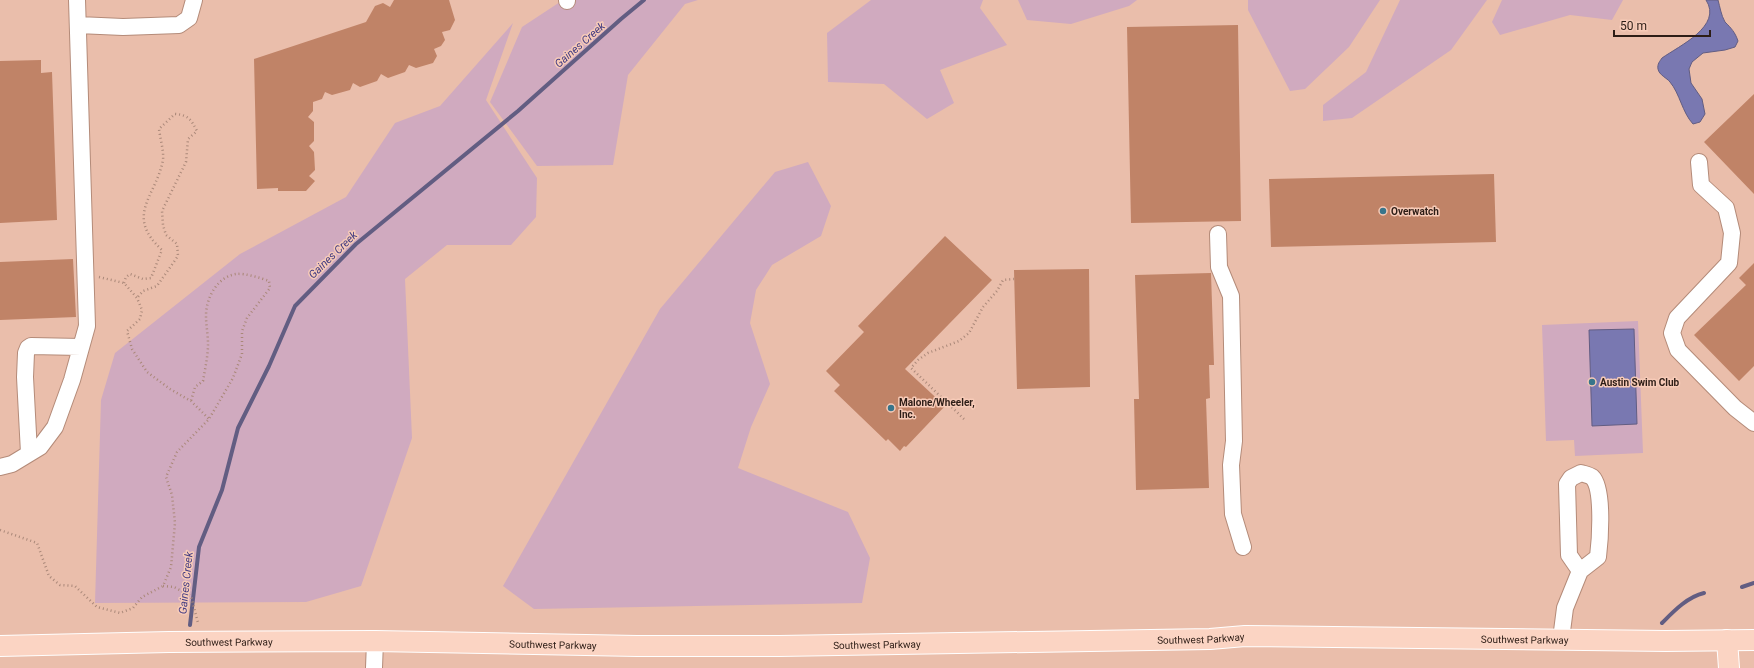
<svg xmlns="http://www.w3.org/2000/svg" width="1754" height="668" font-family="Roboto,sans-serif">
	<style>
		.green { fill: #d0aabf }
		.water { fill: #7978b1; stroke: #625d82 }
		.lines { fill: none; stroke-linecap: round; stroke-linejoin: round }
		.stream { stroke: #625d82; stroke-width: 4 }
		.building { fill: #c08367 }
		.minor-casing { stroke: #b48b79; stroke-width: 18 }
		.major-casing { stroke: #fff; stroke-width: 22 }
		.path { stroke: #aa8879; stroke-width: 2.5; stroke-dasharray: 1 3; stroke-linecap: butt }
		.minor { stroke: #fff; stroke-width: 16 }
		.major { stroke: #fbd4c3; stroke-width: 20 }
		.poi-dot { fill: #38758b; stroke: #f7cbb8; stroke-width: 1.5 }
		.labels { text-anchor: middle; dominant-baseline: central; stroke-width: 3; stroke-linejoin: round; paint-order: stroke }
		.poi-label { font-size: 10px; font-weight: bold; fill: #2d1d16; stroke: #f7cbb8; text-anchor: start }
		.street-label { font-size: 10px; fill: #2d1d16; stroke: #f7cbb8 }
		.water-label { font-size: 11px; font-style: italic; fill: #423b82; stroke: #f7cbb8 }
	</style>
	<rect width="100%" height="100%" fill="#eabeab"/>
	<path class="green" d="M563,0H698L685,4L628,75L613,165L537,166L490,102L522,27Z
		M871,0H983L980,8L1007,45L940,70L954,103L927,119L884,84L828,82L827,33Z
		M1018,0H1137L1129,6L1071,24L1027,20Z
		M1248,0H1380L1349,47L1305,89L1290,91L1248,10Z
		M1400,0H1487L1451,50L1352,118L1323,121V105L1366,72Z
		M1502,0H1623L1612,20L1570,15L1500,35L1492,22Z
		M513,23L486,100L537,178L536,217L511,245H447L405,279L412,438L361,586L306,602L95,603L101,400L115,353L240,254L346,197L395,123L440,106Z
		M808,162L831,206L821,236L772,265L756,290L750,323L770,384L751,427L738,468L848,512L870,558L862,603L534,609L503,586L660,309L775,172Z
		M1638,321L1643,453L1575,456L1574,440L1546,441L1542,325Z"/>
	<path class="water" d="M1706,0H1718C1720,7 1721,15 1725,22C1731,28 1735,32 1738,41L1735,47L1725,50L1703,53L1692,62L1689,69L1691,83L1702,99L1705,114L1700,122L1693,124C1682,112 1680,94 1670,82C1667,78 1659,75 1658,69C1657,64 1660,61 1662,58C1679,46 1723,26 1706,0Z
		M1634,329L1637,424L1592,426L1589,330Z"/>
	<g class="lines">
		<path class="stream" d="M1742,587L1754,583
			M1662,623C1673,612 1687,597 1704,593
			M190,625L199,547L222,490L238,428L269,366L295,306L356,244L518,111L621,19L644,0"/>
	</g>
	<path class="building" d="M394,0H449L455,20L450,30L442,32L445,40L441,46L434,49L437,56L433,63L416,68L409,65L405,72L388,78L381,74L377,81L360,87L353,83L350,90L332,95L325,92L322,99L313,102V111L308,117L314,122V141L309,146L314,152L315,170L309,176L315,181L306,191H278V188L257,189L254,59L366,22L375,6L383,3L390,7Z
		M1238,25L1241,221L1131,223L1127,27Z
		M41,60V73L52,72L57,220L0,223V61Z
		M1754,94V194L1704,142Z
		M1494,174L1496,242L1271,247L1269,179Z
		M945,236L992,280L905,369L945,406L906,447L904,446L900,451L888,439L886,441L834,391L840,385L826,371L864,332L858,326Z
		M73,259L76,317L0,320V262Z
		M1754,263V366L1739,381L1694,335L1746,285L1739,278Z
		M1089,269L1090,387L1017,389L1014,270Z
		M1211,273L1214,365H1209L1210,398L1206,399L1209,488L1136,490L1134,399H1139L1135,275Z"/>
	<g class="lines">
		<defs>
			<path id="minor" d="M567,0V1
				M78,25L123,27L179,25L189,18L194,0
				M1699,162L1701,185L1726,208L1732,233L1729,263L1677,318L1672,333L1678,350L1735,408L1754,423
				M1218,234L1219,267L1231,296L1234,441L1231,465L1233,514L1243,547
				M29,453L25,377L26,353L28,348L31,346L81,347
				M0,467L12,464L40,447L55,427L72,380L87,326L77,0
				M1561,639L1565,608L1580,571L1598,557C1600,541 1604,488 1592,477C1589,475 1584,474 1581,473L1571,478L1567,484L1569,555L1580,571
				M374,668L375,641"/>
			<g id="major">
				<path d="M1727,640L1729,668"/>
				<path id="s1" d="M0,646L169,642L375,641L637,646H779L1210,639L1245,636L1666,641L1754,640"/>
			</g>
		</defs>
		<use href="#minor" class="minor-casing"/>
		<use href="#major" class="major-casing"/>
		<path class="path" d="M99,277L124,283L137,298L142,310L140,319L127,331L132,349L147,372L170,389L191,401L209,419
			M124,283L126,277L130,274L143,279L151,278L162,250C124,215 156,197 163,160C164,151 160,138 159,129L175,114C189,115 191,120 197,131L188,139L186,162L162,211L163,225L166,235L177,244L178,256L157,286L143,291L137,298
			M964,419L911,368L918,360L928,353L959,341L969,333L983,307L997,291L1003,280L1014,279
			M0,530L37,543L49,576L60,585L75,586L97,607L120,613L133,608L142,597L163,586L171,567L175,523L172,495L166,477L177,452L209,419L233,378L242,354V331L247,318L270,288L269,281C261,278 245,273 236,274C217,277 206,298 206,316C206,325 208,335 208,344C208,356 205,369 203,381L195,387L191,401
			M163,586L174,587L191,596L198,623"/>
		<use href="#minor" class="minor"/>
		<use href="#major" class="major"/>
	</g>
	<g class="poi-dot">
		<circle cx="1383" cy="211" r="4"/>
		<circle cx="1592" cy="382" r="4"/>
		<circle cx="891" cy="408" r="4"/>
	</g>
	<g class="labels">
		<g class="poi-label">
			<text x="1391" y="211">Overwatch</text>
			<text x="1600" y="382">Austin Swim Club</text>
			<text x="899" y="402">Malone/Wheeler,<tspan x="899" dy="12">Inc.</tspan></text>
		</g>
		<g class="street-label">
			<text stroke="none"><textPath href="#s1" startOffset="1201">Southwest Parkway</textPath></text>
			<text stroke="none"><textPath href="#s1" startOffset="1525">Southwest Parkway</textPath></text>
			<text stroke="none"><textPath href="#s1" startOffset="229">Southwest Parkway</textPath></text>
			<text stroke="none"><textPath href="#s1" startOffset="877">Southwest Parkway</textPath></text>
			<text stroke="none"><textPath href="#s1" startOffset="553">Southwest Parkway</textPath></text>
		</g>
		<g class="water-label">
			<text transform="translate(580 45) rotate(-41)">Gaines Creek</text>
			<text transform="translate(333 255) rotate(-44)">Gaines Creek</text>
			<text transform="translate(186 583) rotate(-84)">Gaines Creek</text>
		</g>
	</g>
	<path d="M1614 30v6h96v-6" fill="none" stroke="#2d1d16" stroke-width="2"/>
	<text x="1620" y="30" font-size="12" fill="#2d1d16" stroke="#f7cbb8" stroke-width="3" paint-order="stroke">50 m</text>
</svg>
